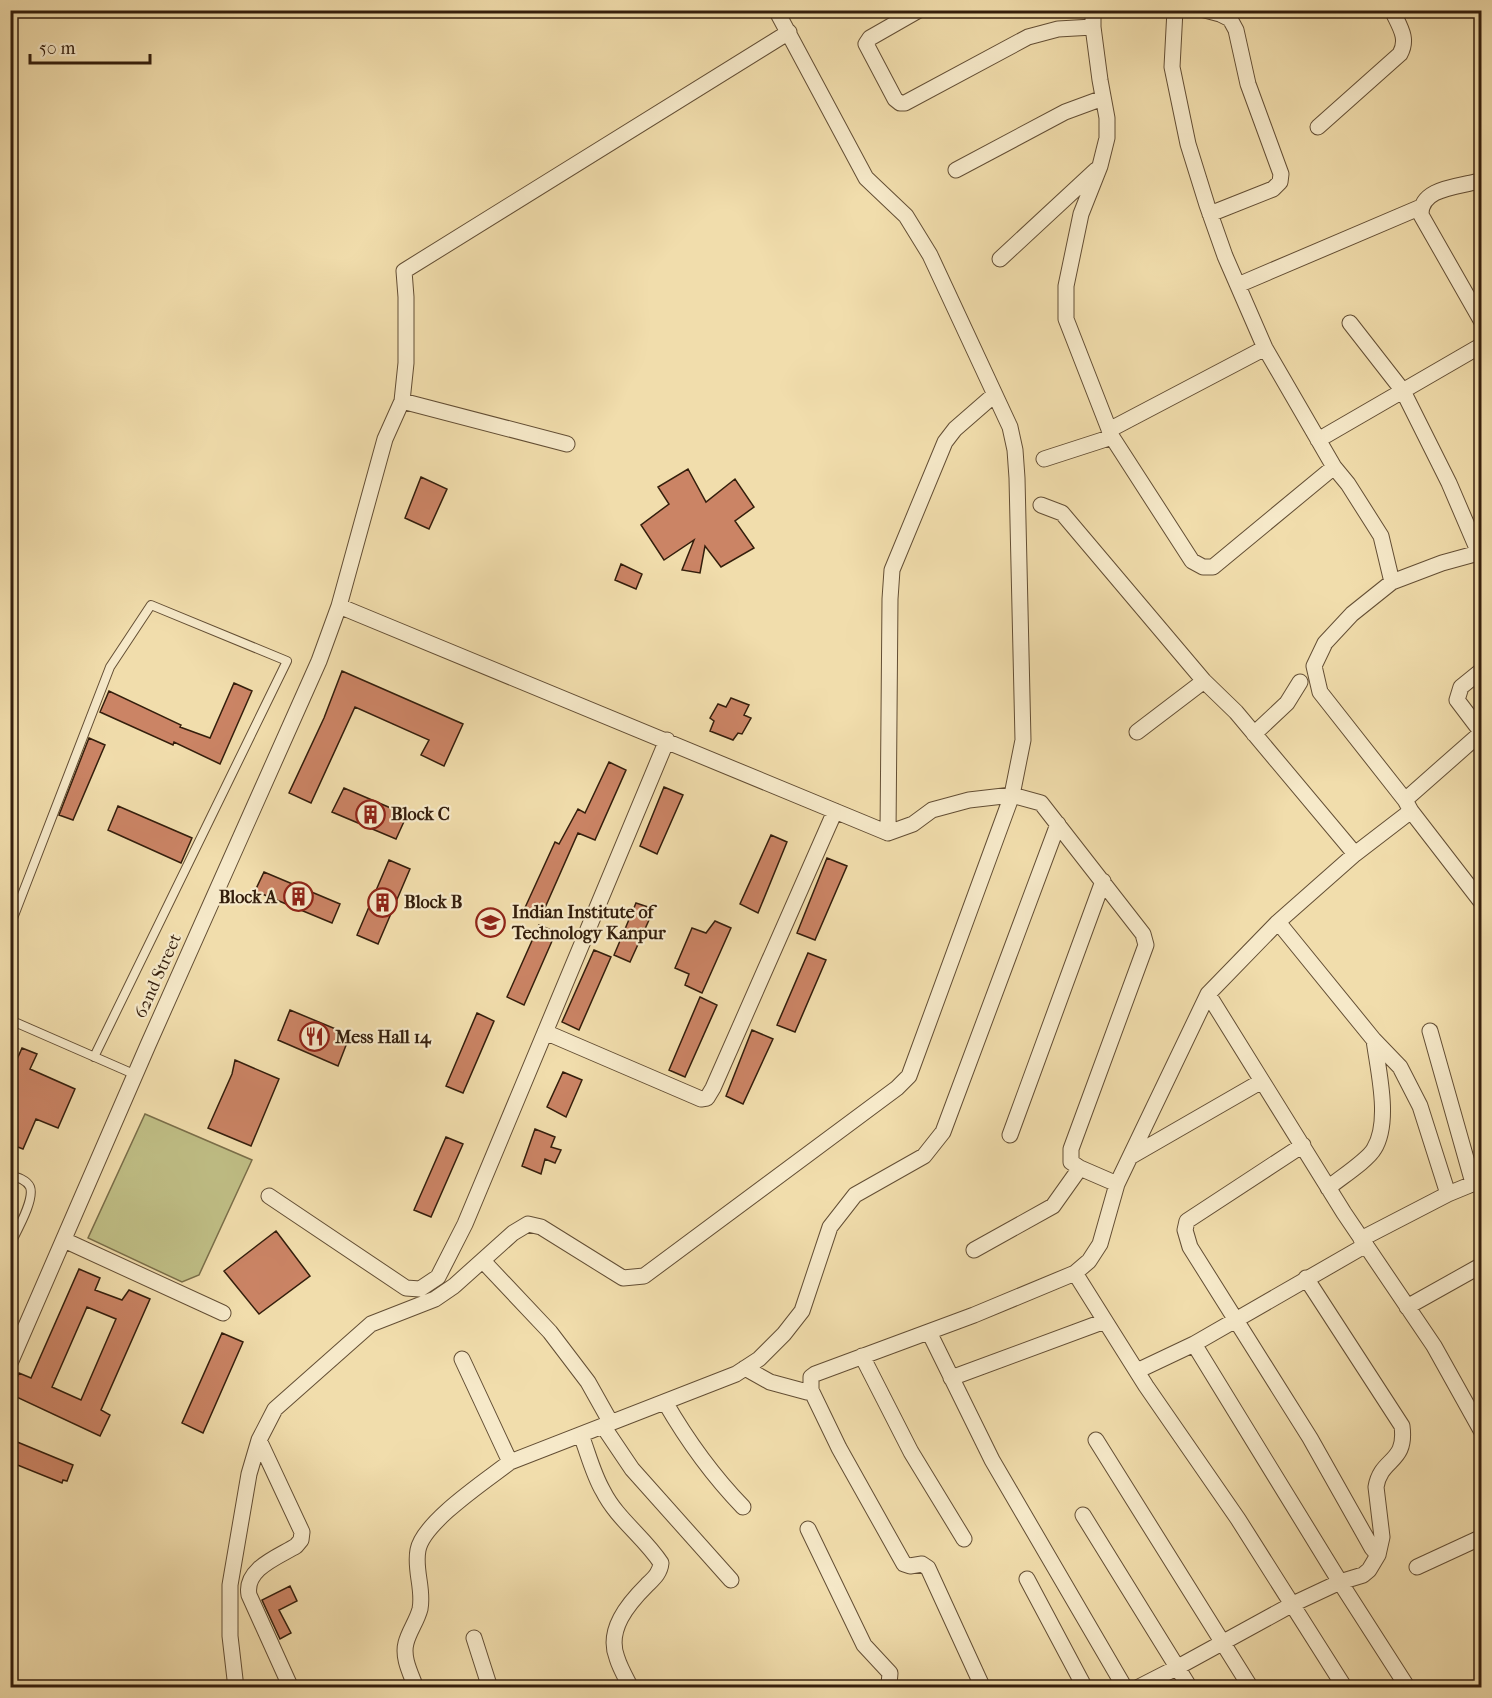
<svg xmlns="http://www.w3.org/2000/svg" width="1492" height="1698" font-family="'IM FELL French Canon',serif">
	<style>
		.green { fill: #c0bf86; stroke: #7a6e49; stroke-width: 1.5 }
		.building { fill: #cb8465; stroke: #341e0c; stroke-width: 1.5; fill-rule: evenodd }
		.lines { fill: none; stroke-linecap: round; stroke-linejoin: round }
		.service-casing { stroke: #634e34; stroke-width: 10 }
		.minor-casing { stroke: #634e34; stroke-width: 17 }
		.service { stroke: #f6e9c9; stroke-width: 8 }
		.minor { stroke: #f6e9c9; stroke-width: 15 }
		.labels { text-anchor: middle; dominant-baseline: central; stroke-width: 4.5; stroke-linejoin: round; paint-order: stroke }
		.poi-label { font-size: 18px; font-weight: bold; fill: #341e0c; stroke: #f6e9c9; text-anchor: start }
		.street-label { font-size: 18px; fill: #341e0c; stroke: #f6e9c9 }
	</style>
	<rect width="100%" height="100%" fill="#f1ddac"/>
	<filter id="stains"><feTurbulence type="fractalNoise" baseFrequency=".00333" numOctaves="4"/><feColorMatrix values="0 0 0 0 .2 0 0 0 0 .09 0 0 0 0 .02 0 0 0 .5 -.17"/></filter>
	<radialGradient id="worn" r=".72"><stop offset=".6" stop-color="#630" stop-opacity="0"/><stop offset="1" stop-color="#630" stop-opacity=".3"/></radialGradient>
	<path class="green" d="M145,1114L252,1160L199,1275L182,1282L88,1238Z"/>
	<path class="building" d="M688,469L706,502L735,479L754,507L735,521L754,548L721,567L705,546L700,573L682,570L694,540L664,560L641,525L669,504L658,487Z
		M421,477L447,489L429,529L405,518Z
		M621,564L642,574L636,589L615,580Z
		M342,671L463,724L444,766L421,755L429,740L355,707L311,803L289,793L324,718Z
		M234,683L252,691L220,764L174,742L173,745L100,712L109,691L181,725L180,727L210,738Z
		M731,698L749,705L744,715L751,718L742,734L738,733L733,740L710,731L714,721L710,718L718,704L726,707Z
		M89,738L105,745L73,820L59,815Z
		M609,762L626,770L595,840L578,833L540,919L523,912L555,842L559,844L578,809L585,813Z
		M664,787L683,795L657,854L640,846Z
		M344,788L407,815L396,839L332,812Z
		M118,806L192,838L181,863L108,830Z
		M771,835L787,842L758,913L740,904Z
		M827,858L847,866L815,940L797,933Z
		M389,860L410,869L378,944L357,935Z
		M264,872L340,904L332,923L255,891Z
		M636,903L654,909L630,962L614,955Z
		M715,921L731,928L702,993L685,985L689,974L675,968L692,928L706,933Z
		M539,925L556,932L524,1005L507,997Z
		M594,950L611,957L579,1030L562,1022Z
		M808,953L826,960L795,1032L777,1025Z
		M700,997L717,1005L685,1077L669,1070Z
		M290,1010L350,1035L338,1066L278,1040Z
		M477,1013L494,1021L463,1093L446,1086Z
		M752,1030L773,1039L743,1104L726,1096Z
		M22,1048L37,1054L30,1069L75,1089L58,1128L36,1119L23,1149L10,1144V1075Z
		M235,1060L279,1079L251,1146L208,1128L232,1074Z
		M563,1072L582,1080L566,1117L547,1107Z
		M535,1129L555,1137L551,1147L561,1150L555,1163L545,1159L541,1174L522,1166Z
		M446,1137L463,1144L431,1217L414,1210Z
		M276,1231L310,1276L259,1314L224,1271Z
		M79,1269L100,1278L95,1290L122,1300L129,1290L150,1299L101,1410L110,1415L100,1436L10,1394L19,1373L31,1378ZM87,1307L116,1319L81,1400L52,1387Z
		M222,1333L243,1342L203,1433L182,1423Z
		M10,1439L73,1465L67,1481L63,1480L62,1483L10,1462Z
		M290,1586L297,1601L279,1610L291,1633L280,1639L262,1600Z"/>
	<g class="lines">
		<defs>
			<path id="service" d="M10,926L110,667L151,605L287,661L94,1057
				M10,1020L136,1075
				M10,1175C17,1177 27,1180 30,1187C35,1200 16,1232 10,1245"/>
			<path id="minor" d="M919,10L870,38L866,44L895,99L900,103H905L1028,37L1058,29L1093,27
				M1093,10V27L1100,80L1107,118V138L1100,166L1081,214L1066,286V319L1112,437L1192,561L1203,567H1213L1334,467
				M1175,10L1172,67L1188,144L1207,205L1225,256L1265,348L1334,467L1348,484L1381,536L1392,582
				M1205,10L1220,14L1230,19L1236,30L1248,84L1281,174L1280,182L1273,189L1210,214
				M789,32L404,271L406,297V363L402,401L385,439L339,606L888,833L913,824L932,810L969,800L1012,795L1041,803L1143,934L1146,945L1071,1149V1162L1080,1168L1117,1184L1208,994L1278,922L1355,854L1411,811L1405,800L1482,732
				M1318,127L1400,54C1409,38 1399,26 1392,10
				M956,170L1065,112L1103,98
				M1482,184L1475,182C1455,187 1420,189 1421,215L1482,322
				M1000,259L1096,170
				M1238,285L1421,207
				M1350,323L1403,391L1449,483L1479,553
				M402,401L567,444
				M1109,430L1265,348
				M1318,440L1482,345
				M1044,459L1112,437
				M1041,505L1062,513L1204,681L1236,712L1355,854
				M1482,670L1461,687L1457,700L1482,733
				M1137,732L1204,681
				M1254,734L1287,703L1300,682
				M1405,800L1320,692L1314,666L1325,643L1352,614L1392,582L1442,563L1482,552
				M1411,811L1482,903
				M888,833L890,599L892,570L945,442L955,429L994,395
				M1278,922L1374,1040L1400,1067L1420,1106L1448,1194
				M1208,994L1344,1213L1434,1346L1482,1432
				M1430,1031L1473,1183
				M545,1032L701,1099L707,1098L713,1088L835,811
				M1010,1135L1103,881
				M1130,1157L1262,1081
				M1328,1188C1340,1178 1368,1160 1374,1149C1391,1122 1378,1070 1374,1040
				M269,1196L406,1288L420,1289L438,1277L465,1224L667,740
				M1361,1239L1448,1194L1482,1180
				M64,1240L223,1313
				M974,1250L1053,1206L1080,1168
				M483,1261L550,1332L588,1382L611,1423
				M1075,1273L1146,1386L1238,1519L1345,1688
				M1306,1278L1402,1426C1407,1464 1381,1457 1376,1487L1382,1537L1378,1555
				M1407,1307L1482,1265
				M929,1332L992,1460L1125,1688
				M1194,1344L1340,1582L1408,1688
				M862,1356L911,1452L964,1539
				M462,1359L510,1462L736,1374L759,1359L784,1334L802,1311L830,1227L855,1195L924,1156L943,1132L1058,824
				M10,1363L148,1045L319,661L339,606
				M745,1368L770,1382L807,1392L811,1390
				M1137,1371L1194,1344L1366,1245
				M951,1378L1105,1321
				M665,1402C687,1440 712,1475 743,1507
				M603,1426L632,1469L731,1580
				M581,1435C588,1453 593,1474 603,1491C617,1519 644,1537 661,1563C660,1573 654,1578 647,1585C628,1604 606,1630 617,1658C620,1668 626,1678 631,1688
				M259,1440L302,1532L301,1540L296,1546C278,1557 244,1569 249,1595L291,1688
				M1096,1440L1251,1688
				M1083,1515L1190,1688
				M808,1529L864,1645L890,1673L889,1685L885,1688
				M1417,1567L1482,1537
				M1027,1579L1085,1688
				M474,1638L490,1688
				M236,1688L230,1636V1585L249,1474L259,1440L275,1409L371,1324L435,1299L454,1286L513,1233L528,1224L541,1227L623,1278L644,1276L897,1088L909,1076L1012,795L1023,740L1017,478L1015,450L1010,427L930,255L906,216L866,178L776,10
				M416,1688C411,1674 402,1658 406,1643C409,1631 417,1621 420,1609C424,1589 414,1570 418,1550C423,1522 487,1480 510,1462
				M983,1688L928,1568L922,1564L910,1566L904,1564L839,1448L811,1390V1377L815,1374L974,1315L1075,1273L1089,1261L1100,1244L1117,1184
				M1137,1688L1178,1667L1293,1604L1340,1582L1363,1575L1369,1570L1378,1555L1372,1548L1310,1438L1190,1247L1185,1230L1187,1221L1303,1145"/>
		</defs>
		<use href="#service" class="service-casing"/>
		<use href="#minor" class="minor-casing"/>
		<use href="#service" class="service"/>
		<use href="#minor" class="minor"/>
	</g>
	<defs>
		<symbol id="building-ring" viewBox="-11 -11 22 22"><circle r="9.5" fill="#f6e9c9" stroke="#8f2418" stroke-width="1.5"/><path d="M-4-6H4V6H1V3H-1V6H-4ZM-2.5-4.3h1.7v1.8h-1.7ZM.8-4.3h1.7v1.8H.8ZM-2.5-1h1.7V.8h-1.7ZM.8-1h1.7V.8H.8Z" fill="#8f2418"/></symbol>
		<symbol id="university-ring" viewBox="-11 -11 22 22"><circle r="9.5" fill="#f6e9c9" stroke="#8f2418" stroke-width="1.5"/><path d="M0-5L7-2L0 1L-7-2ZM-4 1L0 2.5L4 1V4Q0 6-4 4Z" fill="#8f2418"/></symbol>
		<symbol id="restaurant-ring" viewBox="-11 -11 22 22"><circle r="9.5" fill="#f6e9c9" stroke="#8f2418" stroke-width="1.5"/><path d="M-5-6h1v4h1v-4h1v4h1v-4h1v5L-1.5 .5V6h-2V.5L-5-1ZM5-6V6H3V1.5H1.5Q1.5-4 5-6Z" fill="#8f2418"/></symbol>
	</defs>
	<g fill-rule="evenodd">
		<use href="#building-ring" x="354" y="798" width="33" height="33"/>
		<use href="#building-ring" x="282" y="880" width="33" height="33"/>
		<use href="#building-ring" x="366" y="886" width="33" height="33"/>
		<use href="#university-ring" x="474" y="906" width="33" height="33"/>
		<use href="#restaurant-ring" x="298" y="1020" width="33" height="33"/>
	</g>
	<g class="labels">
		<g class="poi-label">
			<text x="391" y="814">Block C</text>
			<text x="277" y="897" text-anchor="end">Block A</text>
			<text x="404" y="902">Block B</text>
			<text x="512" y="912">Indian Institute of<tspan x="512" dy="21">Technology Kanpur</tspan></text>
			<text x="335" y="1037">Mess Hall 14</text>
		</g>
		<g class="street-label">
			<text transform="translate(158 976) rotate(-66)">62nd Street</text>
		</g>
	</g>
	<rect width="1492" height="1698" fill="none" stroke="#f1ddac" stroke-width="36"/>
	<rect x="12" y="12" width="1468" height="1674" fill="none" stroke="#341e0c" stroke-width="3"/>
	<rect x="18" y="18" width="1456" height="1662" fill="none" stroke="#341e0c" stroke-width="1.5"/>
	<path d="M30 54v9h120v-9" fill="none" stroke="#341e0c" stroke-width="3"/>
	<text x="39" y="54" font-size="18" fill="#341e0c" stroke="#f6e9c9" stroke-width="4.5" paint-order="stroke">50 m</text>
	<rect width="100%" height="100%" filter="url(#stains)"/>
	<rect width="100%" height="100%" fill="url(#worn)"/>
</svg>
